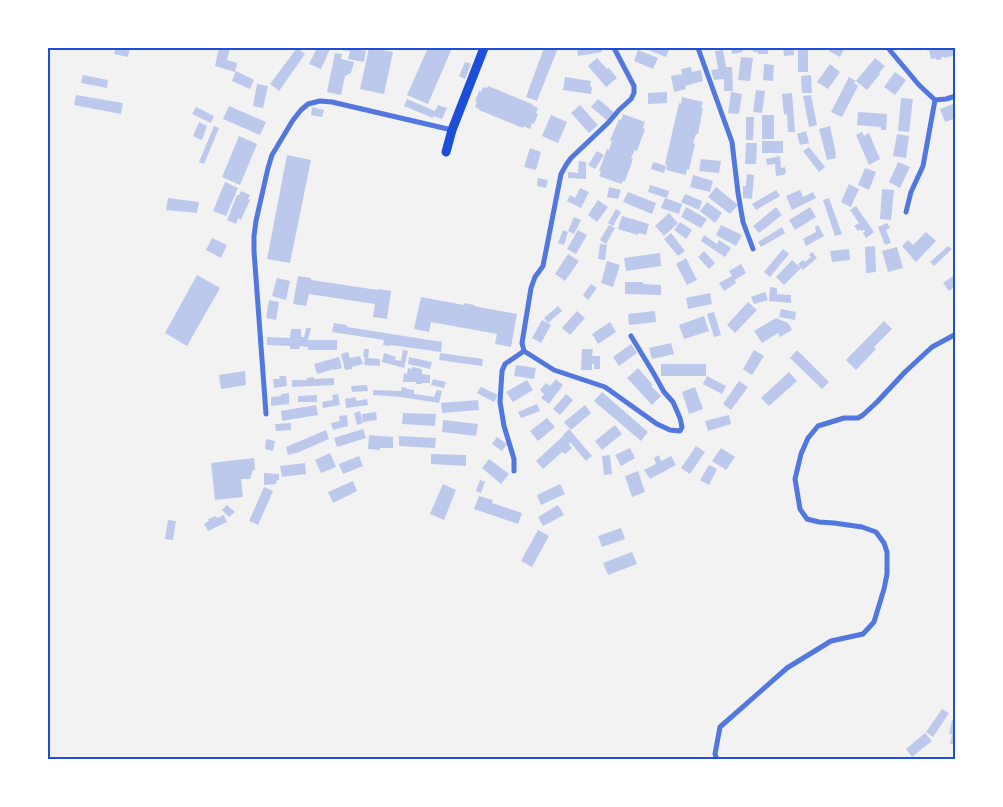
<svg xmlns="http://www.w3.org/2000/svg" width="1003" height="807" font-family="'Source Sans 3',sans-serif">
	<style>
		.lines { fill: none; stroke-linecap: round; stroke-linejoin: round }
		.stream { stroke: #bfd3fe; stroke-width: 3 }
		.building { fill: #bdc9ec }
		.minor { stroke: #5277de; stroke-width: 5 }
		.secondary { stroke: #1d4ed8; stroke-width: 9 }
		.neatline { fill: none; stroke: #1d4ed8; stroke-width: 2 }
	</style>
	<rect width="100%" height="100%" fill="#f2f2f2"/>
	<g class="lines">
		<path class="stream" d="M954,760L956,751"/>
	</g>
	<path class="building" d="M116,48H130L128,57L114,54Z
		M219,48H230L227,60L237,63L235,72L215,66Z
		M297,48L305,54L279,91L270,84Z
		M317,48H325L330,49L321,69L309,64Z
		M341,48H349L366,51L364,62L348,59L350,51L341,50Z
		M369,48L393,52L384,94L360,89Z
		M428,48H452L428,104L407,95Z
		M544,48H558L537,101L526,97Z
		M577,48H601L602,52L578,56Z
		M643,48H670L666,57Z
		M731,48H742L743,52L732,54Z
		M753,48H768V54H758V52H753Z
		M783,48H793L794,55L784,56Z
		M831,48L836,49L837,48H845L840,57L829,51Z
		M927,48H954L955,55L945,58L944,57H941L942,59L936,60V58L931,59L929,50L927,51Z
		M638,50L658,58L653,69L634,61Z
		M723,50L726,67H732L733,91H724V79L714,80L711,70L718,69L715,51Z
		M798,50H808V72H798Z
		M335,53L342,54L341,59L354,62L351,73L345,76L341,95L327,92Z
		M741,57L753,58L750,81L738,80Z
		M597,58L607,69L609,68L617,78L606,87L588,66Z
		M875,58L885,66L879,73L880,74L867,90L856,81Z
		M465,62L471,64L465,79L459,76Z
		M764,64L774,65L773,81L763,80Z
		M830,64L840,72L828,89L817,82Z
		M691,67L692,72L701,70L703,81L685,86L686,89L674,92L671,76L682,74L681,69Z
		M236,71L254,80L250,89L232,81Z
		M895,72L906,80L895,95L884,87Z
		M83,75L108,80L107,88L81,83Z
		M811,75L812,93H802L801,76Z
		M565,77L591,81L590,86L592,87L591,94L563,90Z
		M849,77L856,81L854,83L858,86L842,117L831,112Z
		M257,84L268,86L263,108L253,106Z
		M488,86L532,104V105L538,108L536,113L538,114L534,124L532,123L530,129L523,126V128L479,110V109L475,107L477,102L475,101L479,91L481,92L483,87L487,88Z
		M756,90L765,91L762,113L753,112Z
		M667,92V103L648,104V93Z
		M731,92L742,94L739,114L728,113Z
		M792,93L795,132H788L787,114L784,115L782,94Z
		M76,95L123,103L121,114L74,105Z
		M811,95L817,125L809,127L803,96Z
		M682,97L703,102L701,108H703L698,134H696L693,143L695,144L689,170L687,169L686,175L666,170L667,163V165L665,164L679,103L681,104Z
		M901,98L913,99L909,132L898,131Z
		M407,99L435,111L438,105L447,108L442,119L433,116V118L404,106Z
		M598,99L615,113L608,121L591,107Z
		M956,103V118L945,122L940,109Z
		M580,105L598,125L589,133L571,113Z
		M229,106L266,122L260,135L223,119Z
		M196,107L214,116L211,123L192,114Z
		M312,107L324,110L322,117L311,115Z
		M858,112L887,114L886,130H881V127L857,125Z
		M623,114L645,122L643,128L645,129L637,151L635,150L631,158L633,159L625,181H623L621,184L599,176L601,172L599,171L607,149L609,150L612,141L610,140L619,119L621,120Z
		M551,115L567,122L558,143L542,136Z
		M762,115H774V139H762Z
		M746,117H754L753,140H746Z
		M199,122L207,126L202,140L193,136Z
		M214,126L219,128L204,164L199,162Z
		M830,126L836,154H835L836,158L827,160L819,129Z
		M806,131L809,143L800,145L797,134Z
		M862,132L864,136L869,133L880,159L869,165L856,135Z
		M897,134L909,136L906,158L893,156Z
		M239,136L257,144L240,185L222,177Z
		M762,141H783V153H762Z
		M746,143H757L756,164H745Z
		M809,147L825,167L819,172L803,151Z
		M530,148L541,152L536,170L524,167Z
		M597,151L604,155L595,169L588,165Z
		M287,155L311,160L290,263L267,259Z
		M780,156L781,168L785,167L786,173L783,175L776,176L775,164L767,165L766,159Z
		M701,159L721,161L719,173L699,171Z
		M579,161L586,162V179L568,178V172L578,173Z
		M653,162L666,166L664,173L651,169Z
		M898,162L910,167L900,188L889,182Z
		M865,168L876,172L869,190L858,185Z
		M747,174L754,175L752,199L743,198V186H746Z
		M693,175L713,181L710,192L690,187Z
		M538,178L548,180L546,188L537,186Z
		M225,182L238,188L226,216L213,211Z
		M849,184L859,189L851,207L841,202Z
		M650,185L669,191L667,198L648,192Z
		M609,187L621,190L618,199L607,197Z
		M716,187L738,205L730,214L708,197Z
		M580,188L589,192L581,208L567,201L570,195L575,198Z
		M882,189L894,190L891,220L880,219Z
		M776,190L780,196L756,210L752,204Z
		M800,190L803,197L813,192L816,198L792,210L786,196Z
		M241,191L250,195L248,199L250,200L241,220L238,218L236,224L227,220L237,195H239Z
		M628,192L656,203L652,214L623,202Z
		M685,194L702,201L699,210L681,202Z
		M168,198L199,202L197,213L166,210Z
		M665,198L682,204L679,214L661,208Z
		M829,198L842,234L835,236L823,200Z
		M598,200L608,207L597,222L588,215Z
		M707,202L722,213L715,223L700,211Z
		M856,206L874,232L866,238L863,233L865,231L864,230L861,231L860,229L858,231L854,226L859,223L850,210Z
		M686,207L707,219L701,228L681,217Z
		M776,207L782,215L759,233L753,226Z
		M810,207L816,217L795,230L789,220Z
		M616,209L621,212L613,226L608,223Z
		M669,213L678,223L664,236L655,226Z
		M622,216L649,224L646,235L639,233L638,235L618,229Z
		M574,217L581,220L574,234L568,231Z
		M680,222L692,230L686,239L674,230Z
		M887,223L890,228L886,230L891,243L885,245L878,227Z
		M609,225L615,228L606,244L600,240Z
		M721,225L742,235L736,246L716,235Z
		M818,225L824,236L806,246L803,239L816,232L815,227Z
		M782,227L785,233L761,247L758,242Z
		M563,230L568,232L564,245L558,243Z
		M578,230L587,235L576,254L567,249Z
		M926,232L936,241L916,262L902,246L908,240L913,245Z
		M671,233L685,251L678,256L664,239Z
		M704,235L717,244L719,240L731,248L725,257L701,241Z
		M212,238L227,245L221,258L206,250Z
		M600,244L607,245L605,260L598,259Z
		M875,246L876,272L866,273L865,247Z
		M948,246L952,249L934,266L930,262Z
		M897,247L903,268L888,272L882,251Z
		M783,249L789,254L770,277L764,272Z
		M849,249L850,260L832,262L830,251Z
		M704,251L715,263L709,269L698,257Z
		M812,252L817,258L803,270L798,264L803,260L805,262L811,257L809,255Z
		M660,253L661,266L626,271L624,258Z
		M568,254L579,261L565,281L555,274Z
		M686,258L697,280L687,285L676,264Z
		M792,260L801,268L784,285L776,277Z
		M607,261L620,265L613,287L601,283Z
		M741,264L746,273L735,280L736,283L724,291L719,283L732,276L729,271Z
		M956,274V286L949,291L943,283Z
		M197,275L220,288L187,346L165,333Z
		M298,276L311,278V280L378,290V289L391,291L387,319L373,317L375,304L309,294L306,306L293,304Z
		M277,278L290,281L286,300L272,296Z
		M625,282H643V284L661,285V295L625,294Z
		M591,284L597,288L588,300L583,295Z
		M770,287L777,288V294L791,295V303L769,301Z
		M765,292L768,300L754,304L751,297Z
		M710,293L712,304L688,309L686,298Z
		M421,297L464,305V303L474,305V306L517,314L511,347L495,344L497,334L431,322L429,332L414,329Z
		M269,300L279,302L276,320L266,318Z
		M748,302L757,310L735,333L727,325Z
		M558,306L562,311L548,323L544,318Z
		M781,309L796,312L795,320L779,317Z
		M577,311L585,318L570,335L562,328Z
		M655,311L656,322L629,325L628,314Z
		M714,312L721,335L714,337L707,314Z
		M704,316L709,331L684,339L679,325Z
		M776,318L788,323L792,330L780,337L778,333L762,343L754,331Z
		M542,320L551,325L541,343L532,338Z
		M884,321L892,329L874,347L876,349L856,370L846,360Z
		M610,322L616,332L598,344L592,334Z
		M334,323L347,325V327L442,342L441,352L391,345V346L383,345L384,340L332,332Z
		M306,328H311L308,340H337V350H308V347L300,346L299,349H290V346L267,345V337L290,338L291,329H301V337H304Z
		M671,343L674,354L652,359L649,348Z
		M631,344L637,353L619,366L613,357Z
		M364,349H369L368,358L380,359V366L364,365L365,357H363Z
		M582,349H593L592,356H600V369H594V364H592V370H581Z
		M403,350L408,351L404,368L382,362L384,353L396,357L395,360L401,361Z
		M754,350L764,356L752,375L743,369Z
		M797,350L829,382L822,389L790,358Z
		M348,352L350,358L360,356L363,364L352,367V369L345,370L341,354Z
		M440,353L483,359L482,366L439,360Z
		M339,357L342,368L334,370V369L317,374L314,364Z
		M409,357L432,362L430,369L408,364Z
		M661,364H706V376H661Z
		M516,365L536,368L534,379L514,376Z
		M412,367L422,369V374L430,375V383H422V384H416V382H403L404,373L407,374L408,368L412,369Z
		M638,368L653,385L651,386L661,396L652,405L627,378Z
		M245,371L246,385L221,389L219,375Z
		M789,372L797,381L769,406L761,398Z
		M279,376H286L287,386L274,388L273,379H280Z
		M707,376L726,386L722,394L703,384Z
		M314,377V379L334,378V385L292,387V380H307V378Z
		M433,379L446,382L444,388L431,385Z
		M556,379L563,385L549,404L541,398L544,394L540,390L546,383L550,386Z
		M527,380L533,390L513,402L506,392Z
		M739,381L748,387L731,410L723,404Z
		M367,385L368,391L352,392L351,386Z
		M402,387L407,388V389L414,390V394L434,397L437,390L442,391L439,403L401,397L373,395V390L401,391Z
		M481,387L498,395L494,402L477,393Z
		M695,387L703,409L689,414L682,392Z
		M602,392L648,432L641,441L594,401Z
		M289,393V404L271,406V397L281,396V394Z
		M338,394L340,405L323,408L322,402L333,400L332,395Z
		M566,394L573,400L560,415L553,409Z
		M317,395V402H298V396Z
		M356,397V401L367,399L368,405L346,408L345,399Z
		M478,400L479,410L442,413L441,403Z
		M537,404L540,411L521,418L518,412Z
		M316,405L318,415L282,421L281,411Z
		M585,405L591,413L571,430L564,422Z
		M360,411L363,423L357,425L354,413Z
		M376,412L377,420L363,422L362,414Z
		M403,413L436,414L435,426L402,424Z
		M347,415L348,426L333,430L331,423L340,421L339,416Z
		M729,415L731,424L708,431L705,421Z
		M547,418L555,427L538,441L530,431Z
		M443,420L478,424L476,436L442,432Z
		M291,423V430L276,431L275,424Z
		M615,425L622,434L602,450L595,441Z
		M363,429L366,438L337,447L334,438Z
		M569,429L592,456L586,461L570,442L569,443L570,444L569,445L572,448L565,454L562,452L543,469L536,461L563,436V435Z
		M326,430L329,439L299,452L288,455L286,447Z
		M369,435L393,437V448H380V450L368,449Z
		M399,436L436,438L435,448L399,446Z
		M497,437L507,444L502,451L492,444Z
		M266,439L275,441L273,451L265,449Z
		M696,446L705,452L690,474L681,468Z
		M630,448L635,458L621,466L615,455Z
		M721,448L735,457L726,470L712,461Z
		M330,453L336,467L321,473L315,460Z
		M431,454L466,455V466L431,464Z
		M610,455L612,474L604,475L602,456Z
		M659,455L661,461L671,456L676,465L650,479L644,470L656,464L654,458Z
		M359,456L363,466L343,474L339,464Z
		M254,458L255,470H253L250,479H241L243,497L215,500L211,463Z
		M489,459L509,474L501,484L482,468Z
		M305,463L306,474L282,477L280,466Z
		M709,465L717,469L709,485L700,480Z
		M638,471L645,492L632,497L625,476Z
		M264,473L279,474V480H277L276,484L264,485Z
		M480,480L485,482L481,493L476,491Z
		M353,481L357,491L333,503L328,492Z
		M443,484L456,490L444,520L430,514Z
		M560,484L565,494L541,505L537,495Z
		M264,487L273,491L258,525L249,521Z
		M479,496L493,500L492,503L522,513L518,524L474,509Z
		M227,505L235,512L229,517L222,510Z
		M558,505L564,515L543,526L538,517Z
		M224,515L227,522L208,531L204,524L209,521L208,519L216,516L217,518Z
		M168,520L176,521L173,540L165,539Z
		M621,528L625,539L602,547L598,536Z
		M538,530L549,536L532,567L521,561Z
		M632,552L637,564L608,575L603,563Z
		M942,709L949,713L933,737L926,732Z
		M952,720H956L955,744H950L952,734H949Z
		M925,733L932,741L912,757L906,749Z"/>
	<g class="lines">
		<path class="minor" d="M698,48L732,142L738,193L743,222L753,249
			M888,48L919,85L935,100L946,99L956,96
			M906,212L911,192L923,166L935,100
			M524,351L522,343L531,288L535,277L543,266L561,174L566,165L571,158L609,122L619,110L631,99L634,93V86L614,48
			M266,414L254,251V236L256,221L268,168L272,155L293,120L301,110L308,104L320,101L332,102L452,130
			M514,471V459L504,426L500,402L502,371L505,364L524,351L554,370L605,387L657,424L670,430L680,431L682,427L680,418L673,402L664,392L654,374L631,336
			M717,760L715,754L720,727L787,668L831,641L863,634L874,622L884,589L887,574V552L884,543L876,532L862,527L834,523L819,522L807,519L800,509L795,479L801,454L808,438L818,426L844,418H858L863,415L877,402L905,372L932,347L956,334"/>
		<path class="secondary" d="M446,152L452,130L484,48"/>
	</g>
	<rect width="1003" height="807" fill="none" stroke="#ffffff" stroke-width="98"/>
	<rect x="49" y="49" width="905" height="709" class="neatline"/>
</svg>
